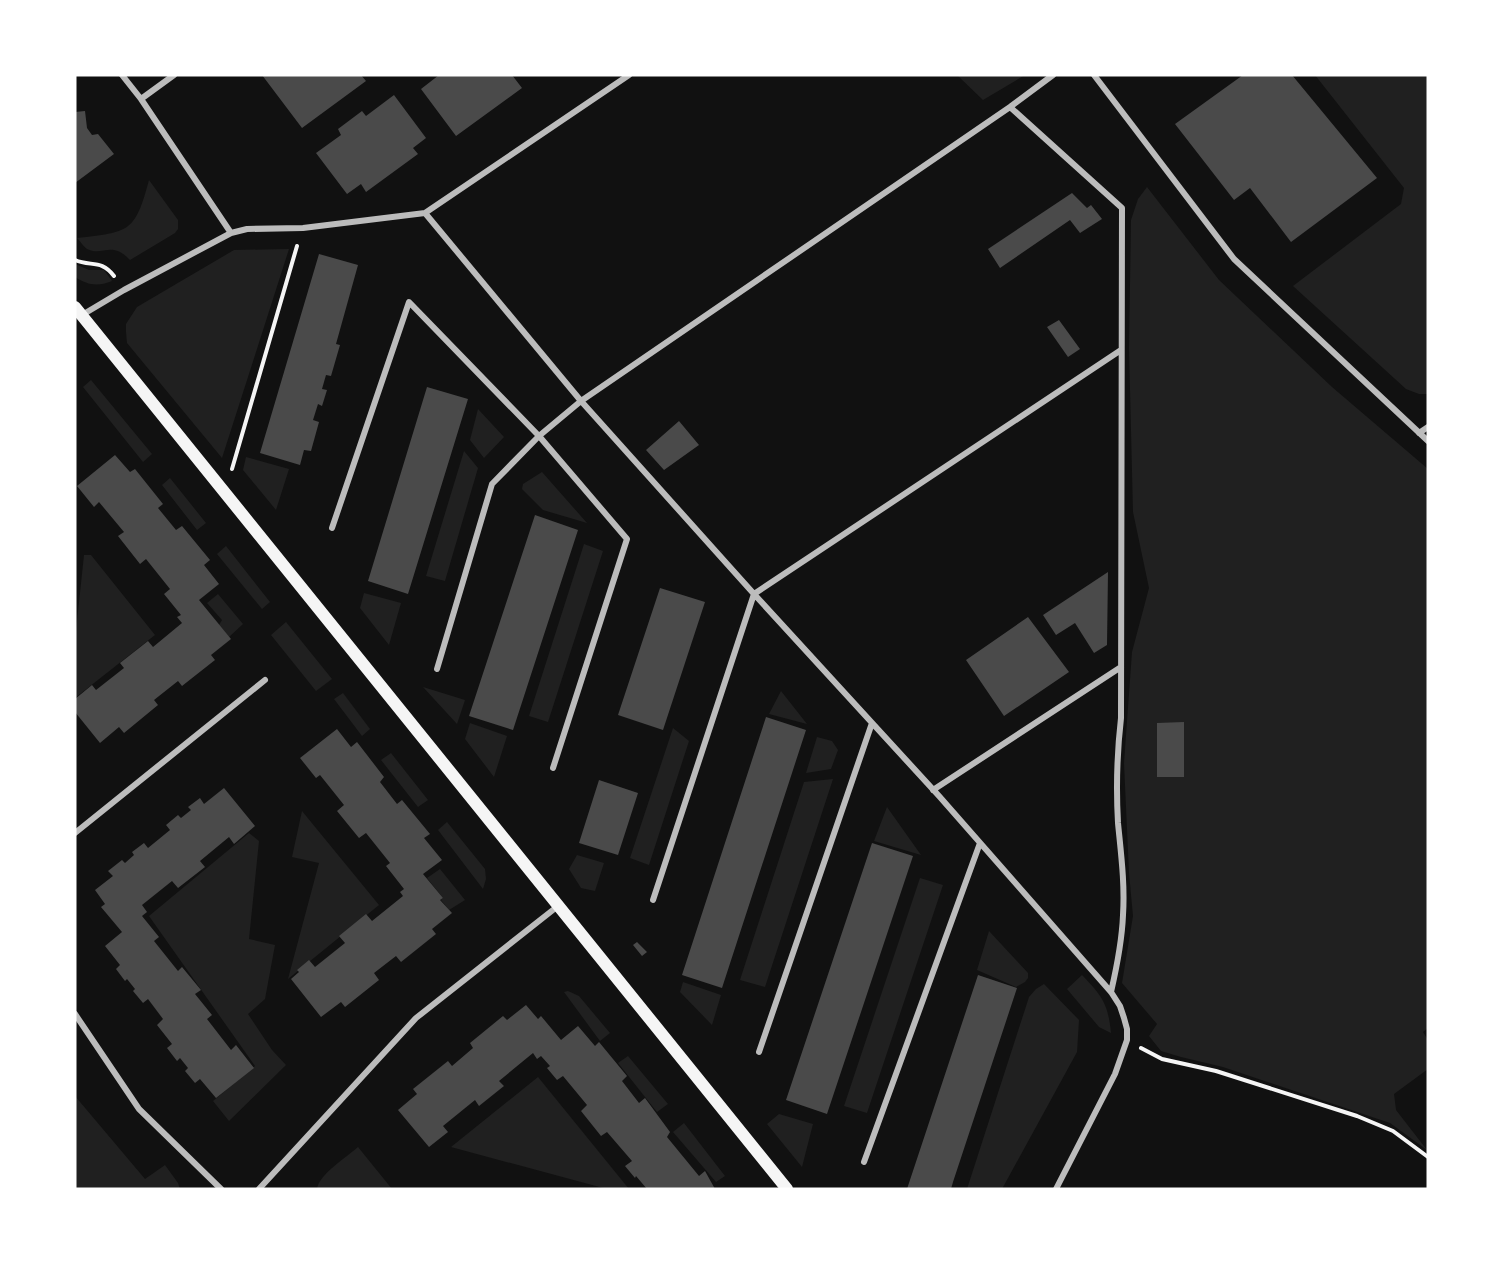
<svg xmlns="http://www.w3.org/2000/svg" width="1503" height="1264" font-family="Georgia,serif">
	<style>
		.green { fill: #202020 }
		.building { fill: #4a4a4a }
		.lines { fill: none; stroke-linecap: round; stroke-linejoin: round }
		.path { stroke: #f5f5f5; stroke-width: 4 }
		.minor { stroke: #bcbcbc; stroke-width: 6 }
		.secondary { stroke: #f5f5f5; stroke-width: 12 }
	</style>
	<rect width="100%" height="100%" fill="#111"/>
	<path class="green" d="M957,75H1025L983,100Z
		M1315,75H1428V394H1419L1406,389L1293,286L1401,204L1404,188Z
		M149,180L178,220V229L175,233L130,260C111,240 103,257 87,249C84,247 80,241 77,238C129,232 135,233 149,180Z
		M1147,187L1219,280L1332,387L1428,469V1028L1423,1032L1428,1040V1069L1394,1094L1396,1110L1427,1150L1390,1123L1223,1067L1181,1057L1161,1051L1149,1036L1157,1024L1122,983L1133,916L1129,873L1124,763L1132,652L1149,588L1133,512L1129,348L1131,220L1138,199Z
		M289,249L222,458L127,343L126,332V324L137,307L234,250Z
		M75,264L89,270H104L112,281C97,287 88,285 75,277Z
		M91,380L152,454L143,462L83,387Z
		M478,409L504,437L484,458L470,440Z
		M464,451L478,468L445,581L426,576Z
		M246,457L289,469L276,510L243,470Z
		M542,472L587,523L543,510L522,489L523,484Z
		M170,478L206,523L197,530L162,485Z
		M584,544L603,551L548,722L529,716Z
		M226,546L270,602L262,609L217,554Z
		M84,555H91L155,635L75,698V640Z
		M364,593L401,603L389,645L360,608Z
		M218,594L243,624L229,637L219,625L222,620L207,603Z
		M286,622L332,679L316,691L271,635Z
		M423,687L465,700L457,724Z
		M781,691L807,724L769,714Z
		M343,693L370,729L362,736L334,699Z
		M470,723L507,736L494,777L465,739Z
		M673,728L689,741L649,865L630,858Z
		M817,737L832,741L838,750L831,769L806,773Z
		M391,753L428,800L418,807L381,760Z
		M833,779L765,987L740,980L804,782Z
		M887,807L921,855L874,841Z
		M302,811L379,905L288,979L319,863L292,857Z
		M447,822L485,869L486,879L483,889L438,830Z
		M249,833L259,841L249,939L275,945L265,999L248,1014L272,1050L286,1065L229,1121L213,1101L255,1066L149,916Z
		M577,855L604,863L595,891L581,888L569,869Z
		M440,869L465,900L449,910L441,900L443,898L427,878Z
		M920,878L943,885L867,1113L844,1106Z
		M989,931L1028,973V978L1025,982L1016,987L977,970Z
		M1082,975C1102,996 1108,1003 1111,1033L1099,1027L1067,989Z
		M683,982L721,995L712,1025L680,992Z
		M1044,984L1079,1020L1077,1052L1002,1189H967L1029,997L1036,989Z
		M568,991L579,996L610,1033L600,1041L564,992Z
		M628,1056L668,1104L657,1112L618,1063Z
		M538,1077L629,1189H607L451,1147Z
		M75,1096L145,1179L165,1165L178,1183L180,1189H75Z
		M779,1114L813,1124L802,1167L767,1124Z
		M684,1123L725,1176L716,1182L673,1132Z
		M358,1147L392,1189H317C319,1174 347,1157 358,1147Z"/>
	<path class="building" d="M262,75H361L366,81L302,128Z
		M439,75H512L522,88L456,136L421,89Z
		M1243,75H1292L1377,178L1291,242L1250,188L1234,200L1175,124Z
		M394,95L426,138L413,148L418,154L366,192L361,184L347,194L316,153L341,135L338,129L362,111L366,116Z
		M85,111L87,128L92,135L98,134L114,154L75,183V112Z
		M1072,193L1087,208L1091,205L1102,219L1080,233L1070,220L1000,268L988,249Z
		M319,254L358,265L336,344L340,345L331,376L326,375L322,389L327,390L322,406L318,404L313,420L319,422L311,451L304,450L300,465L260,453Z
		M1059,320L1080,349L1068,357L1047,327Z
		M427,387L468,399L408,594L368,581Z
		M679,421L699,445L664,470L646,450Z
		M115,455L130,472L135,469L163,504L158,508L176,530L182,526L210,560L204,565L219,584L199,600L231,639L211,655L215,660L182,686L178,681L154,700L158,705L124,733L119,727L100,743L75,712V699L92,685L96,690L124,668L120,663L148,641L153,647L182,623L177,617L181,615L164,594L170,589L146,559L140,564L118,536L124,532L99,502L94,507L77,486Z
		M535,515L578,530L513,730L469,716Z
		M1108,572L1107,645L1094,653L1075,623L1056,635L1043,615Z
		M660,588L705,602L663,730L618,715Z
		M1028,617L1069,672L1004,716L966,660Z
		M766,717L806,730L722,988L682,975Z
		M1184,722V777H1157V723Z
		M337,729L351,747L357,742L384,777L380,782L397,804L402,800L430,834L424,838L442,860L423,874L443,898L440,900L452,913L432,929L436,934L401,962L396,956L374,973L379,980L345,1007L341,1002L321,1017L291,979L299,972L297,970L309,960L315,967L345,943L339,936L366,914L372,921L403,896L400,892L404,889L386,866L390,863L366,833L359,838L337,811L344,805L320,775L316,778L300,758Z
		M599,780L638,793L618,855L579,843Z
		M224,788L255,826L234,844L229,837L200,861L205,867L178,888L172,881L142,905L147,912L142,916L159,937L154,941L178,971L182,967L201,990L195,994L212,1015L207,1019L231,1050L236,1045L254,1068L216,1098L200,1079L195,1083L185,1071L188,1068L180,1058L177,1061L167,1048L172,1044L157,1025L163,1019L148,999L143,1003L133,991L135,989L127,979L125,981L116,969L120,965L105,946L122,932L101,907L105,904L95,890L113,876L108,871L122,860L125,863L134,855L132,852L144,843L148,848L170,830L166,825L178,815L181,818L191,810L188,807L200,798L204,804Z
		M872,843L913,856L827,1114L786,1100Z
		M637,942L647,952L642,956L633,945Z
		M978,975L1017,988L953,1182L951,1189H907Z
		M526,1005L538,1019L541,1016L561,1040L578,1026L595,1046L599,1042L627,1076L622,1081L639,1103L645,1098L670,1132L667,1137L699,1176L705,1171L715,1189H647L636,1176L635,1178L625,1166L632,1161L607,1132L601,1136L581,1111L587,1105L563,1076L557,1080L547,1068L550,1066L541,1056L537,1059L533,1053L499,1081L504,1086L479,1106L475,1100L443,1126L448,1132L429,1147L398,1110L417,1094L413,1089L448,1061L452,1066L473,1048L470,1043L503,1016L507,1020Z"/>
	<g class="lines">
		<path class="path" d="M75,260C91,267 101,259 114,276
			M232,469L297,246
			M1141,1048L1162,1059L1216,1071L1357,1116L1393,1131L1428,1157"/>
		<path class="minor" d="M122,75L141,99L231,233
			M1094,75L1234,259L1428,441
			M141,99L174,75
			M1010,107L1122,208L1121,718C1117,753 1116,788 1118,823C1121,854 1125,884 1123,915C1122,941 1117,966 1111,992
			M425,213L581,401L754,594L939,796L1111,992L1120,1006L1124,1018L1127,1029V1040L1115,1074L1056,1189
			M82,315L124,290L231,233L247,229L303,228L425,213L629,75
			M1419,433L1428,427
			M332,528L409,302L539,436L627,539L553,768
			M437,669L492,484L539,436L581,401L1010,107L1053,75
			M933,790L1121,667
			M75,833L265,680
			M653,900L754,594L1121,350
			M75,1014L139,1109L221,1189
			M759,1052L872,723
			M864,1162L980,843
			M259,1189L416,1018L558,906"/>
		<path class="secondary" d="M75,307L787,1189"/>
	</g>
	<rect width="1503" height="1264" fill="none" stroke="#ffffff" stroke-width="153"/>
</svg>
